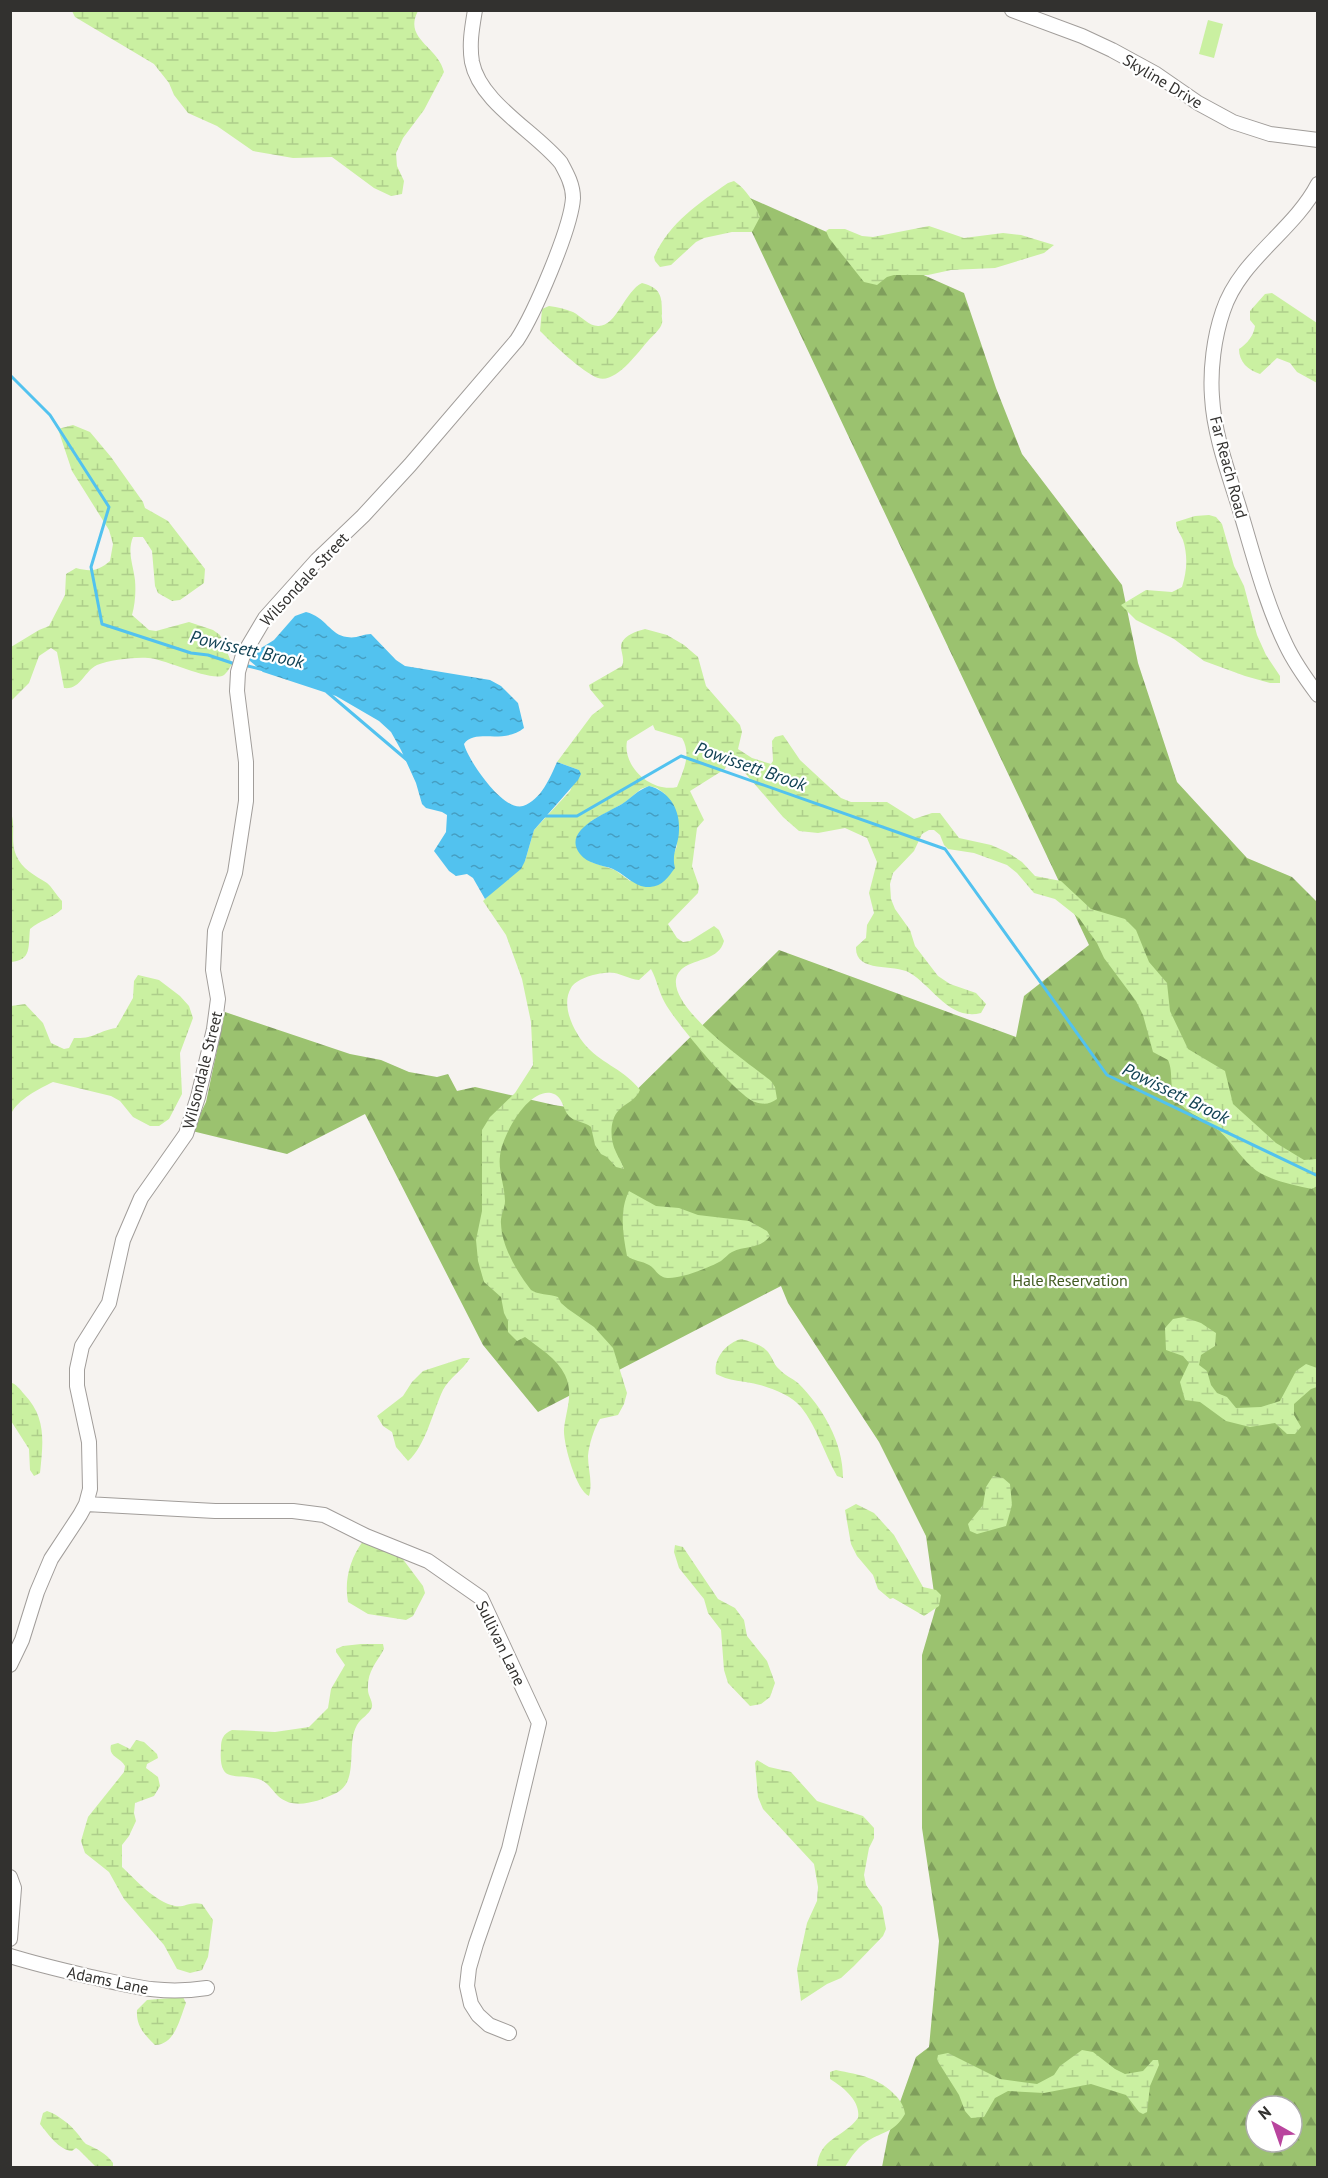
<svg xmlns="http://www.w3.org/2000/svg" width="1328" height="2178" font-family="'PT Sans',sans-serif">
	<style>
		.green { fill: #caf0a1 }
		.forest { fill: url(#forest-firs); fill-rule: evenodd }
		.wetland { fill: url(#wetland-marsh); fill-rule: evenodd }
		.water { fill: url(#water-ripples) }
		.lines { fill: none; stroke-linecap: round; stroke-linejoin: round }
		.stream { stroke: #52c2ef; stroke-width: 3 }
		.minor-casing { stroke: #a19d9a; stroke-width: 16 }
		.minor { stroke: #fff; stroke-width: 14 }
		.labels { text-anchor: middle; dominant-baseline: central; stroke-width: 4.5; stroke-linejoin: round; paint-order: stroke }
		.street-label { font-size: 16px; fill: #32312f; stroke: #fff }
		.park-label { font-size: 16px; fill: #425b22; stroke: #fff }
		.water-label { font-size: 18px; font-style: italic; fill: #114254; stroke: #fff }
	</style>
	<defs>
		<pattern id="forest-firs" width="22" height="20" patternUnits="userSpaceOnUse" patternTransform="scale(1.5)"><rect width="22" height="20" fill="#9bc26f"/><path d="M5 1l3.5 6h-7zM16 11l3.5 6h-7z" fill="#7f9e5c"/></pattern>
		<pattern id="wetland-marsh" width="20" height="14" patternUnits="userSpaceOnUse" patternTransform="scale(1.5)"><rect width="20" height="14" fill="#caf0a1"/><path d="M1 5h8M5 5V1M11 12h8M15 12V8" fill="none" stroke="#aece8b"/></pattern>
		<pattern id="water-ripples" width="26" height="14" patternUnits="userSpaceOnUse" patternTransform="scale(1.5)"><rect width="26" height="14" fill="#52c2ef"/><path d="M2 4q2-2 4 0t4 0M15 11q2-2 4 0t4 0" fill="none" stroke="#459ec2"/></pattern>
	</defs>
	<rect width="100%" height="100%" fill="#f6f3f0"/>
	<path class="green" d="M1208,20L1223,24L1214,58L1199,54Z"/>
	<path class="forest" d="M732,190L964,293L996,388L1022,454L1122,585L1138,663L1177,782L1247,858L1292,877L1317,902V2167H882L888,2136L916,2057L929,2047L939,1941L922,1828V1655L936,1607L926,1536L879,1442L788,1303L781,1286L538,1412L483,1345L365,1114L287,1154L192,1131L206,1102L225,1012L350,1054L381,1060L409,1072L437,1077L448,1074L457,1091L475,1087L554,1105L612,1114L779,950L1016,1037L1024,996L1089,945ZM1256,2106H1292V2142H1256Z"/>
	<path class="wetland" d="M72,11H418C403,39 438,46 444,72L424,110L403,138L396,153L397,166L404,181L402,194L391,196L374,188L332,157L293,158L253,151L217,126L188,113L174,95L169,83L154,64L75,17Z
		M734,181C747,190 754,202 760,217L752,232H732L704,238L696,242L671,265L660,267L655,261L654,257C670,222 698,204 728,183Z
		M929,226L964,238L1003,233L1021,235L1054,245L1044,253L995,268L951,270L928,275H894L887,277L877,285L864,282L829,238L826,231L829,229H845L862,236L873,237Z
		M642,283C661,288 662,296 662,314C661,317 663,320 662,323C661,329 652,336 648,341C638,352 616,384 598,378C582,372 553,344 540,331L542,309L549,306C558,307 565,309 573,312C581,316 589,326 598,326C616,327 625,291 642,283Z
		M1272,293L1317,323V383L1297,372L1290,363L1277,358L1260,374C1248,370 1239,362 1239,349C1247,344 1254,335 1255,326L1250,320V311L1265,294Z
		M73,425L90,432L111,457L143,502L145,508L168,521L205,569L204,583L180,600L172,601L158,593L155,586L152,551L143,537H133C127,552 133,564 135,580C136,593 135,604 132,615L149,630L156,631L189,622L213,630L220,635L232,664C230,667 227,673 224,675C213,683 163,658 148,658C134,657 109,660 97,665C84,671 81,690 64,688L57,652L51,648L39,656L29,683L11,701V647L39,630L49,626L65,595L66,574L76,568C91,572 98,571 110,561L113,544L109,530L72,471L58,429Z
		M1209,515L1216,517L1222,524L1234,566L1244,586L1257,635L1266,655L1280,676V683H1270L1245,676L1204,661L1174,639L1136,620L1121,605L1146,590L1172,592L1182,587C1187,571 1188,556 1183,540C1180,533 1176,529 1176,522L1195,516Z
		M645,629L667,635L684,645L698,657L706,686L740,725L742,732L738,749L752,758L771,764L773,761L772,741L775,737L783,735L800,760L841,798L851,802H887L914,819L932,813H940L959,838L991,845L1007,852L1022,862L1035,876L1061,881L1091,909L1125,919L1136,930L1149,962L1167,983L1170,1011L1188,1049L1225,1071L1233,1104L1276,1143L1304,1160L1317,1159V1186L1312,1189C1294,1185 1266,1180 1252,1167C1238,1155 1229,1137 1214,1127C1201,1117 1186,1113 1177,1100C1168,1088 1174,1073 1168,1060L1153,1052L1143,1015L1136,1001L1104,958L1097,943L1079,918L1055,899L1034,893L1017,873L1007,865L974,853L948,849L944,845L940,835L934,830H929L922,834L914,851L893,873L890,884L891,899L895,909L910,930L915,946L938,976L950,984L976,993L986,1004L981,1013C950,1021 933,987 910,973C894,963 855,974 856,947L866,938L867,925L874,913L869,893L877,862L867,838L845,828L818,833L799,831L783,817L734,760L727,763L725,769L690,791L704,820L697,828L693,859L692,866L699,886L698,893L668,924L677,938L683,942L690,941L714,926L719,930L724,941C719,960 697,958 683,968C648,996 752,1065 771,1081L775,1087L777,1099C770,1104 764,1105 755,1102C737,1096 676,1023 665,1003C659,993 657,980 651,969L639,980C627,979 617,970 604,973C594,974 576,979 571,988C560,1006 575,1034 587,1047C603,1064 626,1071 640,1090C636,1100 626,1103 619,1110C609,1120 610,1141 616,1152C619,1159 622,1162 624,1169L616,1167L607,1157L601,1154L595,1145L591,1127C585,1122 576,1122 570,1117C562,1110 564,1096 551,1093C527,1089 502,1136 500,1156C498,1171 505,1186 505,1201C505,1209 500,1216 501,1224C502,1247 517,1272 531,1290C538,1295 549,1294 558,1297L561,1303L568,1309L594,1327L613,1348L627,1393L624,1404L618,1415L600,1419C594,1428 589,1445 588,1456C588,1470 593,1482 589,1496C576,1490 563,1443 564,1429C566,1409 574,1394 565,1375C557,1358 539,1348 525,1337L517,1341L508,1332V1321L504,1313L501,1297L484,1282L478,1261L476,1240L482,1211V1130L490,1117L515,1093L533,1065L531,1022L522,979L506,935L483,901L525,861L534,830L570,791L579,770L557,762L592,715L604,706L590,689L589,685L622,666C625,659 621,653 621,646C622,636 637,631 645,629ZM653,725L655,730L682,738C692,755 683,771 677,787C652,793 622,767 627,741ZM649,786L657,788L665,794L677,846L672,858L630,881L615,870L591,862V821L624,803L641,789Z
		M11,813C16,826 10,841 16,855C22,869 34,875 47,883C52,887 57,896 62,901V909C52,919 40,920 30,929C28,947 32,960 11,962Z
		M138,975L159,980L180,996L189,1006L193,1018L180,1053L182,1094L169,1119L159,1126H150L133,1117L120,1101L111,1096L53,1082C39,1089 18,1099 11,1114V1006L25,1004L43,1023L51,1043L64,1049L69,1048L74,1038C94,1039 98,1031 116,1028L133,998L134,981Z
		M629,1191L656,1206L679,1208L698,1215L749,1221L767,1231L770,1236C759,1250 747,1245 732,1252C728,1254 725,1258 721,1261C711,1267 674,1282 663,1277C656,1274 655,1268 649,1265C642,1261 634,1261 627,1256C623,1235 619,1211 629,1191Z
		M1184,1317L1201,1323L1216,1333L1215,1346L1201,1355L1199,1365L1207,1371L1211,1385L1217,1393L1227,1397L1236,1408L1261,1407L1280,1401L1296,1371L1306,1364L1317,1368V1387L1311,1389L1294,1404V1415L1301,1427L1295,1434H1287L1275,1423L1250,1427L1226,1421L1200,1402L1185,1400L1180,1382L1189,1363L1183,1356L1166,1350L1165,1328L1173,1319Z
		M741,1339C749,1341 760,1344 766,1350C772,1355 773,1364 779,1369C784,1375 792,1378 798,1383C823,1408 843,1442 843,1478L837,1476C824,1453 817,1427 801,1407C792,1396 773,1389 760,1385C743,1380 734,1383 716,1374C713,1359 726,1343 741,1339Z
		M463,1358H470C463,1370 449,1378 443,1390C433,1411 425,1447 408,1461L396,1447L392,1432L383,1426L377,1416L403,1396L412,1382L423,1371Z
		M10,1382C16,1384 20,1389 24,1394C47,1418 43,1443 40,1473L34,1476L30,1470L29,1449L11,1421Z
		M993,1476L1003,1478L1010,1484L1012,1505L1006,1526L977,1534L970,1531L968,1524L983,1505L986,1487Z
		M856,1504L874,1513L894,1535L923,1587L936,1590L941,1595L939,1606L924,1616L893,1598L890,1599L878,1589L873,1575L857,1556L851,1544L845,1510Z
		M363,1541L399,1554L423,1586L425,1593L413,1616L406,1620L368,1614L348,1602C344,1580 350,1559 363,1541Z
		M675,1545L683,1547L718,1599L735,1608L744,1620L747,1636L767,1661L775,1683L770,1697L761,1704L750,1706L728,1683L724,1670L721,1630L708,1613L704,1599L679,1568L674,1552Z
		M361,1644H383L384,1649C376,1664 367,1671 368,1690C368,1696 373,1701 372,1707C369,1715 361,1718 357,1725C345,1746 361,1783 334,1794C317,1802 293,1810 278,1796C273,1791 268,1783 261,1780C237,1771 218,1787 221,1748C221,1739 223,1734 232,1730L275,1732L309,1727L328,1708L331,1689L345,1665L336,1652V1649L343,1646Z
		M136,1740L144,1742L157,1754L158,1758L147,1764L146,1768L158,1777L160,1786L154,1796L135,1803L134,1813L136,1821L129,1836L122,1845V1867C136,1880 155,1902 175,1906C184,1908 190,1901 202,1904L213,1920L208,1957L202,1970L190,1973L177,1969L164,1945L124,1899L109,1872L85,1853L81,1841L88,1817L124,1772L125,1766C120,1757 108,1757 111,1745L118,1743L130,1749Z
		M757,1760L769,1767L791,1772L817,1801L863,1816L874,1828V1838L869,1848L864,1875L866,1885L882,1907L886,1929L883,1936L854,1966L841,1978L827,1984L801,2001L797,1969L807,1923L817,1901L818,1887L814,1864L763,1809L758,1797L755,1763Z
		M183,1997L186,2003C180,2018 175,2045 155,2045C144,2034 136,2026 137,2010L147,2000Z
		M1082,2050L1093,2052L1115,2069L1125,2074L1143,2071L1153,2060H1158L1159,2065L1150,2086L1147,2112L1143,2114L1139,2112L1126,2095L1091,2084L1044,2093L1008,2091L995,2098L984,2117L971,2118L965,2111L959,2095L937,2060L938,2055L948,2053L1000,2079L1037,2084L1054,2075L1060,2066Z
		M836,2070C860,2075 879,2077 897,2097C901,2102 904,2106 905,2114C895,2131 886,2131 871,2139C859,2145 851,2157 845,2167H817C819,2138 843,2138 858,2118C861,2101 843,2087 830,2079V2072Z
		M47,2111C57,2114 71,2125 77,2133C81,2137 82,2141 86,2144C97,2149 106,2153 113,2163V2167H96L79,2150L76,2148L72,2151C59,2150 48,2134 40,2124L43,2113Z"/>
	<path class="water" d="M306,612C326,617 330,635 347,637C356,639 363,634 371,634L396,660L405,666L490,680L501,686L518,703L524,728C504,745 475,728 464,744C468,760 503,812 523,806C541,800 550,778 557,762L579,770L581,774L578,780L534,830L525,861L521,869L485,899L473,878L467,874L456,876L449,871L434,851L446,832L447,815L442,812L426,808L422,804L416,783L401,750L391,732L379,721L336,696L263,672L250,661V655L274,640L295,616Z
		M649,786C669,791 680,809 679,830C679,845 671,853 675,868C668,877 663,886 650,887C635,888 626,875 613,869C603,865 587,864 580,854C561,830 607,813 622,804C631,798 638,790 649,786Z"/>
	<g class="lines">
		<path class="stream" d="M10,375L50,415L109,507L91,567L102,624L191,653L208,655L235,664
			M244,665L264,670
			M327,692L407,760
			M543,816H577L681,756L945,849L1107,1075L1318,1176"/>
		<defs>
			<path id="minor" d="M1012,10L1082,36L1112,50L1156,74L1198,103L1233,122L1270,134L1318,140
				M1318,184C1293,232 1240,259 1223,311C1214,337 1210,370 1212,397C1214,434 1228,472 1239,507C1253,553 1265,602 1286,645C1294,662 1306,679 1318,695
				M86,1504L215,1511H293L324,1515L366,1536L428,1561L481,1598L539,1723L509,1849L476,1944L469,1968L467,1986L471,2004L478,2015L489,2025L509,2033
				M10,1665L22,1640L37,1592L51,1559L80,1515L86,1504L90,1489L89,1442L77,1386V1369L82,1346L109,1303L123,1240L141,1198L186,1134L198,1097L214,1029L218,999L213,970L215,931L235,873L246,801V762L237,691L238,672L243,655L265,618L317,560L363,516L410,465L517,340C534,314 571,229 573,198C573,185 567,174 561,163C536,132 480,103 472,62C469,44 472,28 475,10
				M10,1877L14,1888L10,1939
				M10,1956C36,1964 61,1970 87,1976C132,1986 160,1995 207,1988"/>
		</defs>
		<use href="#minor" class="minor-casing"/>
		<use href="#minor" class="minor"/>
	</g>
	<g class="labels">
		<g class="street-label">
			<text transform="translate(1163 81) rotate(31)">Skyline Drive</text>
			<text transform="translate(1229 467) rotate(75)">Far Reach Road</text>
			<text transform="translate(304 579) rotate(-47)">Wilsondale Street</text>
			<text transform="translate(202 1070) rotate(-76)">Wilsondale Street</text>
			<text transform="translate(501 1643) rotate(64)">Sullivan Lane</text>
			<text transform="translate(108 1980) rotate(12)">Adams Lane</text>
		</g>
		<g class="park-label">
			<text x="1070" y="1280">Hale Reservation</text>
		</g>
		<g class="water-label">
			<text transform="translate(247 649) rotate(13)">Powissett Brook</text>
			<text transform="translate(751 766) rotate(19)">Powissett Brook</text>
			<text transform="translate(1176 1093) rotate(26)">Powissett Brook</text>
		</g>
	</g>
	<rect width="1328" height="2178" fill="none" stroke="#32312f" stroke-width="24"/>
	<g transform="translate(1274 2124) rotate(320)"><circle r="28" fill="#ffffff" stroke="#adadac" stroke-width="1.5"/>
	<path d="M0-4.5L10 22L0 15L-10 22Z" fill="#b9459e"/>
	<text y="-9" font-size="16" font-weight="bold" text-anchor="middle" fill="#32312f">N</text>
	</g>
</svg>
